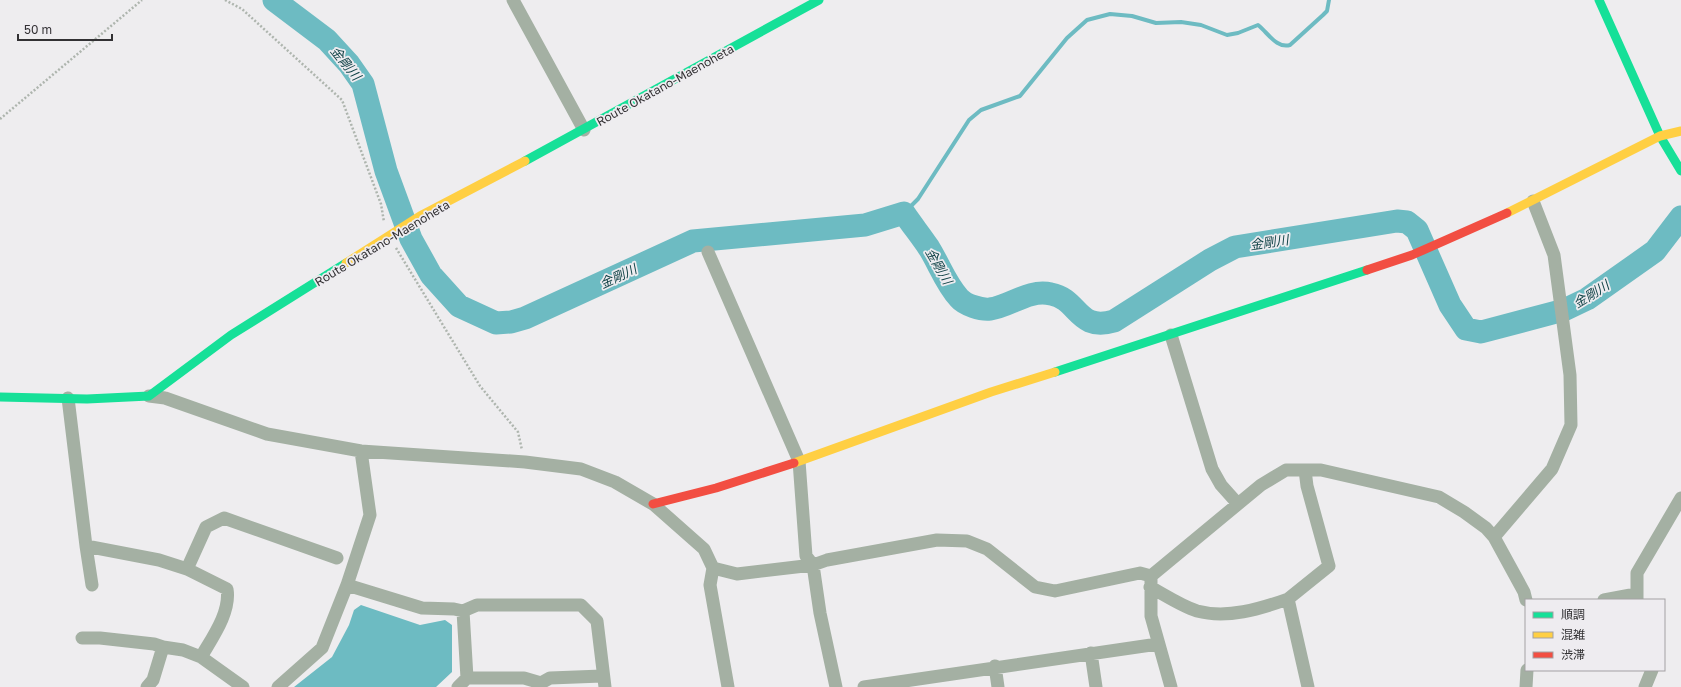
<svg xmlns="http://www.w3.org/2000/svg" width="1681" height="687" font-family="'Golos Text','Noto Sans JP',sans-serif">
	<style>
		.water { fill: #6dbbc2 }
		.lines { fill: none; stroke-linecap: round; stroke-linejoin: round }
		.stream { stroke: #6dbbc2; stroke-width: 4 }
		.river { stroke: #6dbbc2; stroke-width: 23 }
		.path { stroke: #aeb5ae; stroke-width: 2.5; stroke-dasharray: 2 2; stroke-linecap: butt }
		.street { stroke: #a4b0a3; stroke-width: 13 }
		.fast { stroke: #16e098; stroke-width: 9 }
		.slow { stroke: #ffcf43; stroke-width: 9 }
		.jam { stroke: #f24e42; stroke-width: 9 }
		.labels { text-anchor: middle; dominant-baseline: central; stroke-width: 3.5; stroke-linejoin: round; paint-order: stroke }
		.street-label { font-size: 12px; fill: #323133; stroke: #eeecf0 }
		.water-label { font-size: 13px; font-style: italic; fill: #104246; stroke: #eeecf0 }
	</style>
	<rect width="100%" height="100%" fill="#eeedef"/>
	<path class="water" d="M361,605L420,625L445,620L452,625V672L436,687H294L332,657L349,625L354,610Z"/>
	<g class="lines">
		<path class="stream" d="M904,213L918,199L969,120L981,110L1020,96L1067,38L1087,20L1110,14L1132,16L1156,23L1181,22L1201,25L1227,35L1238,33L1258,25C1268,33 1277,49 1290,45L1323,15L1327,11L1329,0"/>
		<path class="river" d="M274,0L327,40L349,64L363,84L386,171L411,239L431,275L459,306L496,323L511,322L525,318L693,241L865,225L904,213C912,225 921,236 929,248C939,264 946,284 959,298C965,305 981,310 990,309C1011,306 1028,289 1051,294C1079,299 1077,332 1114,321L1210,260L1235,247L1397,221L1407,222L1417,230L1450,305L1466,329L1481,332L1564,310L1587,299L1655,251L1681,217"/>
		<path class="path" d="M225,0L242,9L342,100L381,204L384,222
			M0,119L142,0
			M396,248L480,386L518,432L522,450"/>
		<path class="street" d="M513,0L584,130
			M708,252L799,461L806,556L813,565L820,613L836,687
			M1171,335L1212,469L1221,485L1238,504
			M149,396L165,398L267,434L361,451L525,462L581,469L615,482L653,504L704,549L713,568L710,585L728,687
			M68,398L86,546L159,560L187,569L227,589C231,612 212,638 201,657L243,687
			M1305,470L1307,486L1329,566L1288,599L1308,687
			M1494,537L1552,469L1571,425L1570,375L1554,255L1533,201
			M86,546L92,585
			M713,568L737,574L813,565L827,560L937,540L967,541L987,549L1035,587L1055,591L1140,573L1151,576
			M187,569L206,527L224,518L337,558
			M347,585L422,608L454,609L463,611L477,605H581L597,621L605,687
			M1150,587C1165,595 1181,606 1197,611C1227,619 1260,609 1288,599
			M1604,600L1636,594
			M1637,600V573L1681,498
			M82,638H100L154,644L163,647
			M1091,653L1096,687
			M995,666L998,687
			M467,678H524L541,683L538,687
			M541,683L550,678L602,676
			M147,687L153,680L163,647L183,650L201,657
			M278,687L322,648L347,585L370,515L361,451
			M458,687L467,678L463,611
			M864,687L1158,644
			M1171,687L1151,616V576L1238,504L1261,485L1286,470H1321L1439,497L1464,512L1486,528L1494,537L1524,592L1526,600
			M1526,687L1527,670
			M1645,687L1652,670"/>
		<path class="fast" d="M1599,0L1660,136L1681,171
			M525,161L819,0
			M1055,372L1367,270
			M0,397L87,399L149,396L231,335L346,263"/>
		<path class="slow" d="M1507,213L1660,136L1681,131
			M346,263L420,216L525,161
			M794,463L991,392L1055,372"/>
		<path class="jam" d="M1367,270L1412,255L1507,213
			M653,504L716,488L794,463"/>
	</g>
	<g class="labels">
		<g class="street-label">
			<text transform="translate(665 85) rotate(-29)">Route Okatano-Maenoheta</text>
			<text transform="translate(382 243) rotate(-31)">Route Okatano-Maenoheta</text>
		</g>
		<g class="water-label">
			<text transform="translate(346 63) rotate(51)">金剛川</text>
			<text transform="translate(1269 242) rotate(-8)">金剛川</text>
			<text transform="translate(939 266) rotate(60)">金剛川</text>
			<text transform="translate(618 276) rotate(-25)">金剛川</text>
			<text transform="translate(1591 294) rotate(-32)">金剛川</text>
		</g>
	</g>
	<rect x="1525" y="599" width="140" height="72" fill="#eeecf0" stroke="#a3a1a4"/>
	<rect x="1533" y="612" width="20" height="6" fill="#16e098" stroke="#a3a1a4"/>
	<text x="1561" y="619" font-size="12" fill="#323133">順調</text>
	<rect x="1533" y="632" width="20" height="6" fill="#ffcf43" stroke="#a3a1a4"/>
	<text x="1561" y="639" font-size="12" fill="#323133">混雑</text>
	<rect x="1533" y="652" width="20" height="6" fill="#f24e42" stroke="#a3a1a4"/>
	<text x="1561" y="659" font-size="12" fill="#323133">渋滞</text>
	<path d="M18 34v6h94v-6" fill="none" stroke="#323133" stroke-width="2"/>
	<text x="24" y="34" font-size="12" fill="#323133" stroke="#eeecf0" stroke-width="3" paint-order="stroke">50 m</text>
</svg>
